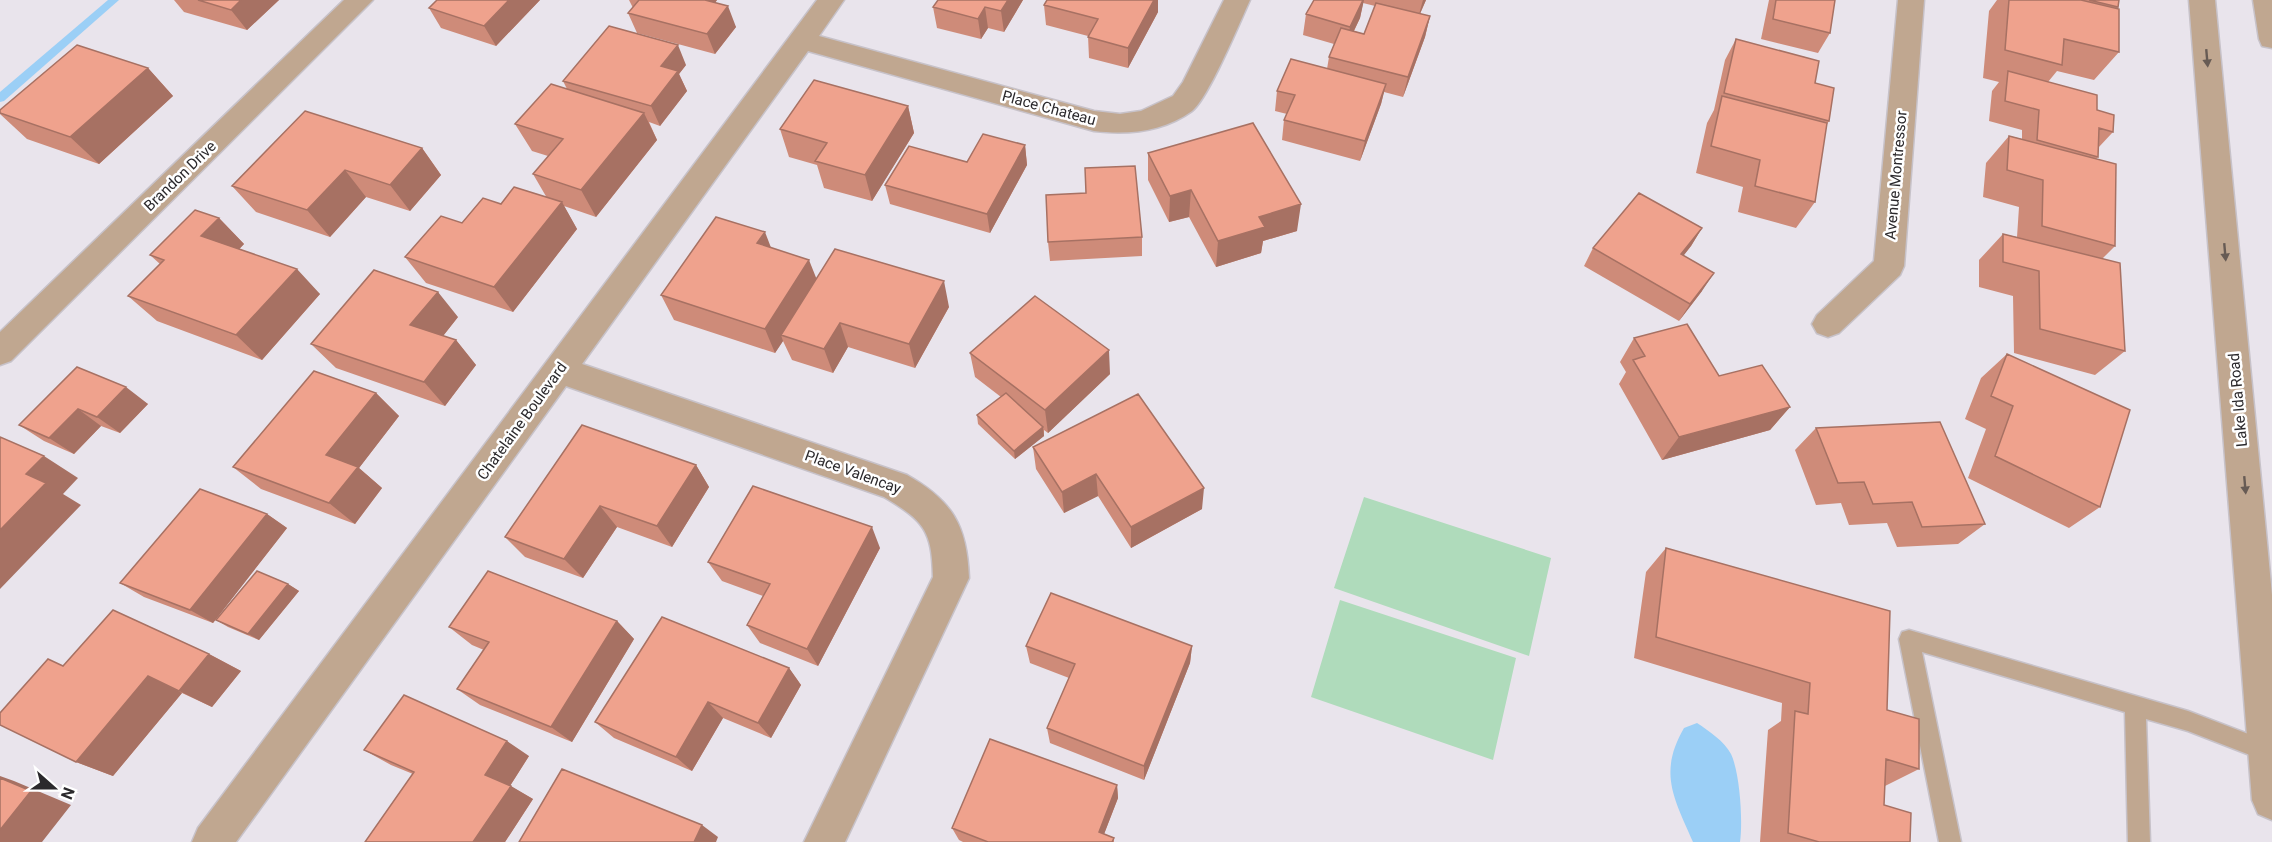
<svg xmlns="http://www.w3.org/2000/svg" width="2272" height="842" font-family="Roboto,sans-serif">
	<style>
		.green { fill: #afdbbb }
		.water { fill: #9bcff6 }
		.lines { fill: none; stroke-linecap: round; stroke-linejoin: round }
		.stream { fill: #9bcff6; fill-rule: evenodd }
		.service-casing { stroke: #c7c2c9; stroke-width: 3 }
		.minor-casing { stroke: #c7c2c9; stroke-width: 3 }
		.tertiary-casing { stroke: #c7c2c9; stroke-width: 3 }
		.service { fill: #c0a790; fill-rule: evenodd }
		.minor { fill: #c0a790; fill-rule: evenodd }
		.tertiary { fill: #c0a790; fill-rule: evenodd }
		.wall { fill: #ce8b79; fill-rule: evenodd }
		.shaded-wall { fill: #a77163 }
		.building { fill: #efa28d; stroke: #a77163; stroke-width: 1.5 }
		.oneway { fill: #675b54 }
		.labels { text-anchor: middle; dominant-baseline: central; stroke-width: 5; stroke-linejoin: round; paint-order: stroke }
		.street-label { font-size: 15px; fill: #2b292c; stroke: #fff }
	</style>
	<rect width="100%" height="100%" fill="#e9e4ec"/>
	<path class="green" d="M1364,497L1551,558L1529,656L1334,588Z
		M1340,600L1516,658L1493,760L1311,697Z"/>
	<path class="water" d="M1697,723C1709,731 1724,741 1731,754C1740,773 1743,822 1740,842H1693C1674,798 1658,773 1684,728Z"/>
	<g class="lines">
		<path class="stream" d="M108,0H119L4,101L0,102V92Z"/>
		<defs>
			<path id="service" d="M1909,630L2188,711L2272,743V761L2268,762L2188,731L2146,719L2150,842H2128L2125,712L1922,652L1961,842H1939L1899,639L1902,632Z"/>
			<path id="minor" d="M344,0H373L11,361L0,365V332Z
				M817,0H844L819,36L1094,111L1120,114L1141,111L1173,96L1183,82L1224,0H1250C1240,22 1208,99 1192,111C1163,132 1128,135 1094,131L808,51L582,364L907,475C953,501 967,526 969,578L845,842H804L933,577C932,530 924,521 884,497L566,386L236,842H192L198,828Z
				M1898,0H1924L1904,266L1900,275L1839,333L1828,337L1817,333L1812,324L1817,315L1874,261Z"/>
			<path id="tertiary" d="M2189,0H2215L2272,595V820L2258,814L2252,800Z
				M2253,0H2272V48L2262,46L2259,39Z"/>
		</defs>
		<use href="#service" class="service-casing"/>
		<use href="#minor" class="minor-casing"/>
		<use href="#tertiary" class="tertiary-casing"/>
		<use href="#service" class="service"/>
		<use href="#minor" class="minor"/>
		<use href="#tertiary" class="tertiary"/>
	</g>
	<path class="wall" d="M174,0H279L247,30L184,12Z
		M540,0L496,46L441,28L429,8Z
		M629,0H717L715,3L736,27L715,54L637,33L628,13L633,8Z
		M1023,0L1004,32L988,28L981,39L937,28L933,7Z
		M1047,0H1158V12L1128,68L1089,58L1088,36L1046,25L1044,5Z
		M1314,0H1426L1420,14L1430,16L1425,37L1403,97L1384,92L1381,104L1360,161L1282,140L1284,120L1287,114L1275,111L1277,91L1327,69L1329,57L1334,44L1303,35L1306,14ZM1363,3L1375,6L1364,34L1354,31L1360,18Z
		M1769,0H1835L1830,33L1818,53L1761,39Z
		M1997,0H2119L2118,7L2117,9L2119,52L2094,80L2057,71L2048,82L2097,110L2113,132L2098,148V157L2096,159L2115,246L2103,258L2125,351L2095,375L2014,353L2013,296L1979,287V260L2003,234L2017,237L2019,207L1983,197L1986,163L2009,136L2022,139V130L1989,121L1992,91L1999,82L1983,78L1989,11Z
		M1736,39L1815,83L1829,121L1826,126L1815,202L1796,228L1738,212L1743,187L1696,173L1707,123L1714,110L1725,60Z
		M686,65L679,74L687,91L660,126L649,122L657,140L596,217L564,206L577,229L513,312L426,283L405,257L462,223L501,204L547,198L533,174L548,156L532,151L515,124L567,89L563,81Z
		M148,68L173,96L99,164L27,139L0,114V110Z
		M908,106L914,133L872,201L824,188L817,165L789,157L780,129Z
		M1025,145L1027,165L990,233L890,204L885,185Z
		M422,148L441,175L410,211L366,197L330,237L256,212L232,186Z
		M1148,153L1297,231L1263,241L1261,253L1216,267L1189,217L1169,222L1148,180Z
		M219,218L244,244L239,249L320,294L262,360L157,321L128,296L160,264L150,255Z
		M1702,228L1691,246L1683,256L1702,291L1679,321L1584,266L1593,248Z
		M1142,237V256L1050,261L1048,242Z
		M771,248L816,279L949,307L915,368L848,347L833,373L792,360L783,341L775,353L674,320L661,295Z
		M458,317L443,336L456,340L476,365L445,406L336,368L311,344Z
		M1634,338L1719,376L1790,407L1770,430L1662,460L1619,384L1626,372L1620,362Z
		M970,353L1110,374L1048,433L1044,430V436L1015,459L978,424L977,415L1001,397L975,377Z
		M2007,354L2100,507L2069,528L1968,478L1986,429L1965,419L1981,378Z
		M77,367L148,404L120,433L101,426L74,454L44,441L19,425Z
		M376,393L399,416L359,468L382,488L355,524L261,489L233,467Z
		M1816,428L1985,524L1958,544L1897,547L1887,523L1849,525L1841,503L1816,505L1795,450Z
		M1033,447L1202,509L1131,548L1098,496L1064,513L1036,469Z
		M696,465L709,487L672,547L617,527L583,578L525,557L505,537Z
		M267,514L287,528L213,623L144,597L120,583Z
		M880,548L818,666L760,643L747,625L763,596L722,581L708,562Z
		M1666,548L1887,710L1919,769L1885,786L1884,805L1910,842H1760L1768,730L1781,721L1782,703L1634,658L1646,572Z
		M288,584L299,591L259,640L228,627L216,620Z
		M617,621L634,639L572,742L480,705L457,689L484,650L472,645L449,627Z
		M1026,646H1192L1190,663L1144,780L1050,743L1047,728L1069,678L1030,663Z
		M209,654L241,671L212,707L182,693L113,776L76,762L63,666Z
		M789,668L801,685L771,738L723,718L692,771L614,738L595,722Z
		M364,750L529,756L510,786L533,799L505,842H365L413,774L391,765Z
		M1117,785L1118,798L1104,834L1114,838V842H963L959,840L952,828Z"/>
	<path class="shaded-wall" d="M241,0H279L247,30L231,10Z
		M509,0H540L496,46L484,26Z
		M696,0H717L703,18Z
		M1008,0H1023L1004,32L1001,11Z
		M1154,0H1158V12L1128,68V48Z
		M1363,0H1364L1360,18L1346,47L1350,27Z
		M1423,0H1426L1418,18Z
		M728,6L736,27L715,54L707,34Z
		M985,7L988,28L981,39L978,19Z
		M1430,16L1425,37L1403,97L1408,77Z
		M678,45L686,65L679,74L687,91L660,126L651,106L661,66Z
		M148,68L173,96L99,164L70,137Z
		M1386,84L1381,104L1360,161L1365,141Z
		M908,106L914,133L872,201L865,175Z
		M644,113L657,140L596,217L581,190Z
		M1025,145L1027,165L990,233L987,214Z
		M422,148L441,175L410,211L390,185Z
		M345,170L366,197L330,237L307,210Z
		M1191,190L1189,217L1169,222L1170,196Z
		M562,202L577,229L513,312L494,287Z
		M1301,204L1297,231L1263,241L1261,253L1216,267L1218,241L1259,217Z
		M219,218L244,244L227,262L201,236Z
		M1702,228L1691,246L1670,273L1681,254Z
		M765,232L775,258L757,243Z
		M809,260L819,285L781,335L783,341L775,353L765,329Z
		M297,269L320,294L262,360L236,335Z
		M1714,273L1702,291L1679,321L1690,304Z
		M944,281L949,307L915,368L909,344Z
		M438,292L458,317L432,350L410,325Z
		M840,323L848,347L833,373L824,349Z
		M456,340L476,365L445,406L424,382Z
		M1109,350L1110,374L1048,433L1045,410Z
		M126,387L148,404L120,433L97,417Z
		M376,393L399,416L359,468L382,488L355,524L329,503L326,455Z
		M1790,407L1770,430L1662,460L1679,437Z
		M78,409L101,426L74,454L49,438Z
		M1043,427L1044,436L1015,459L1014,451Z
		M44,456L78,478L63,494L81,505L0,589V530L26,474Z
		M696,465L709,487L672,547L657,526Z
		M1096,474L1098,496L1064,513L1062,492Z
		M1204,488L1202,509L1131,548V527Z
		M600,506L617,527L583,578L564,559Z
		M267,514L287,528L213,623L190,610Z
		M872,527L880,548L818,666L807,649Z
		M288,584L299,591L259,640L248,634Z
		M617,621L634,639L572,742L551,727Z
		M1192,646L1190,663L1144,780V766Z
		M209,654L241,671L212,707L179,691Z
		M789,668L801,685L771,738L758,723Z
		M148,676L182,693L113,776L76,762Z
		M708,702L723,718L692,771L676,757Z
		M507,741L529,756L508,789L485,775Z
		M0,776L14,781L71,805L42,842H0Z
		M1117,785L1118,798L1101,842L1099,832Z
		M511,786L533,799L505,842H473Z
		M702,825L718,837L716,842H694Z"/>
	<path class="building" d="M198,0H241L231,10Z
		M437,0H509L484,26L429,8Z
		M639,0H705L728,6L707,34L628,13Z
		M938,0H1008L1001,11L985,7L978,19L933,7Z
		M1047,0H1154L1128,48L1088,37L1098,19L1044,5Z
		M1314,0H1363L1350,27L1306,14Z
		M1776,0H1835L1830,33L1773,19Z
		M2009,0H2081L2119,9V52L2064,39L2062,65L2005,50Z
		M2089,0H2119L2118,7Z
		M1376,3L1430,16L1408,77L1329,57L1341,28L1364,34Z
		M609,26L678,45L661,66L678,71L651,106L563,81Z
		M1736,39L1819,61L1815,83L1834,88L1829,121L1724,93Z
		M77,45L148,68L70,137L0,113V110Z
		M1291,59L1386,84L1365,141L1284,120L1295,95L1277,91Z
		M2008,71L2097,95V110L2114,115L2113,132L2099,128L2098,157L2037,140L2039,110L2005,101Z
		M814,80L908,106L865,175L815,161L827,143L780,129Z
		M551,84L644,113L581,190L533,174L563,139L515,124Z
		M1722,96L1827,123L1815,202L1755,186L1760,160L1711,146Z
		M305,111L422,148L390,185L345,170L307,210L232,186Z
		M1253,123L1301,204L1259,217L1265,227L1218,241L1191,190L1170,196L1148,153Z
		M983,134L1025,145L987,214L885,185L909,146L967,162Z
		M2009,136L2116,164L2115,246L2042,226L2043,180L2007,170Z
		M1135,166L1142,237L1048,242L1046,195L1086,193L1085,168Z
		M514,187L562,202L494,287L405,257L441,216L462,223L483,198L501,204Z
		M1639,193L1702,228L1681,254L1714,273L1690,304L1593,248Z
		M195,210L219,218L201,236L297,269L236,335L128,296L164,260L150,255Z
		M716,217L765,232L757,243L809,260L765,329L661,295Z
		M2003,234L2120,263L2125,351L2040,329L2039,271L2003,262Z
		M835,249L944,281L909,344L840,323L824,349L781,335Z
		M374,270L438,292L410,325L456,340L424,382L311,344Z
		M1035,296L1109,350L1045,410L970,353Z
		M1687,324L1719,376L1762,365L1790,407L1679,437L1633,360L1645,356L1634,338Z
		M2007,354L2130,410L2100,507L1995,456L2013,406L1991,396Z
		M77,367L126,387L97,417L78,409L49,438L19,425Z
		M314,371L376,393L326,455L358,467L329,503L233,467Z
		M1006,393L1043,427L1014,451L977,415Z
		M1138,394L1204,488L1131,527L1096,474L1062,492L1033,447Z
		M1940,422L1985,524L1922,527L1912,502L1873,504L1864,482L1838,483L1816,428Z
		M582,425L696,465L657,526L600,506L564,559L505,537Z
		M0,437L44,456L26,474L46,483L0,530Z
		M753,486L872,527L807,649L747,625L770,584L708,562Z
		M200,489L267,514L190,610L120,583Z
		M1666,548L1890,611L1887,710L1919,719V769L1886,759L1884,805L1911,813L1910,842H1819L1788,833L1795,711L1808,714L1810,683L1656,637Z
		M257,571L288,584L248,634L216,620Z
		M488,571L617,621L551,727L457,689L489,642L449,627Z
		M1051,593L1192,646L1144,766L1047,728L1075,664L1026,646Z
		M113,610L209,654L179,691L148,676L76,762L0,725V713L48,659L63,666Z
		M662,617L789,668L758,723L708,702L676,757L595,722Z
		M404,695L507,741L485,775L511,786L473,842H365L414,772L364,750Z
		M990,739L1117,785L1099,832L1114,838L1112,842H988L952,828Z
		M562,769L702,825L694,842H519Z
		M0,778L31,791L0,830Z"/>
	<defs><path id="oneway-solid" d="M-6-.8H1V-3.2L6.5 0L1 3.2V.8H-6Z" transform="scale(1.5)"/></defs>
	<g class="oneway">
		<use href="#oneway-solid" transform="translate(2207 58) rotate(85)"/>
		<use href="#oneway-solid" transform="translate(2225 252) rotate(85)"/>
		<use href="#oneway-solid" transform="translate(2245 485) rotate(85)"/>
	</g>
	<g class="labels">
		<g class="street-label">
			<text transform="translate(1049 108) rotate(15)">Place Chateau</text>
			<text transform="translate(1896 175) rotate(-85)">Avenue Montressor</text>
			<text transform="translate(180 176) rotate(-44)">Brandon Drive</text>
			<text transform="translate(2238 400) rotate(-95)">Lake Ida Road</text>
			<text transform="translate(522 421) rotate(-54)">Chatelaine Boulevard</text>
			<text transform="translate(853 472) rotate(20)">Place Valencay</text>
		</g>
	</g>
	<g transform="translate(54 788) rotate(111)" stroke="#ffffff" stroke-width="4.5" paint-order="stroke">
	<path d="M0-4.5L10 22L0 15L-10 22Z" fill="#2b292c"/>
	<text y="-9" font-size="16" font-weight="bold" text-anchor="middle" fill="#2b292c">N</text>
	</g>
</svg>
